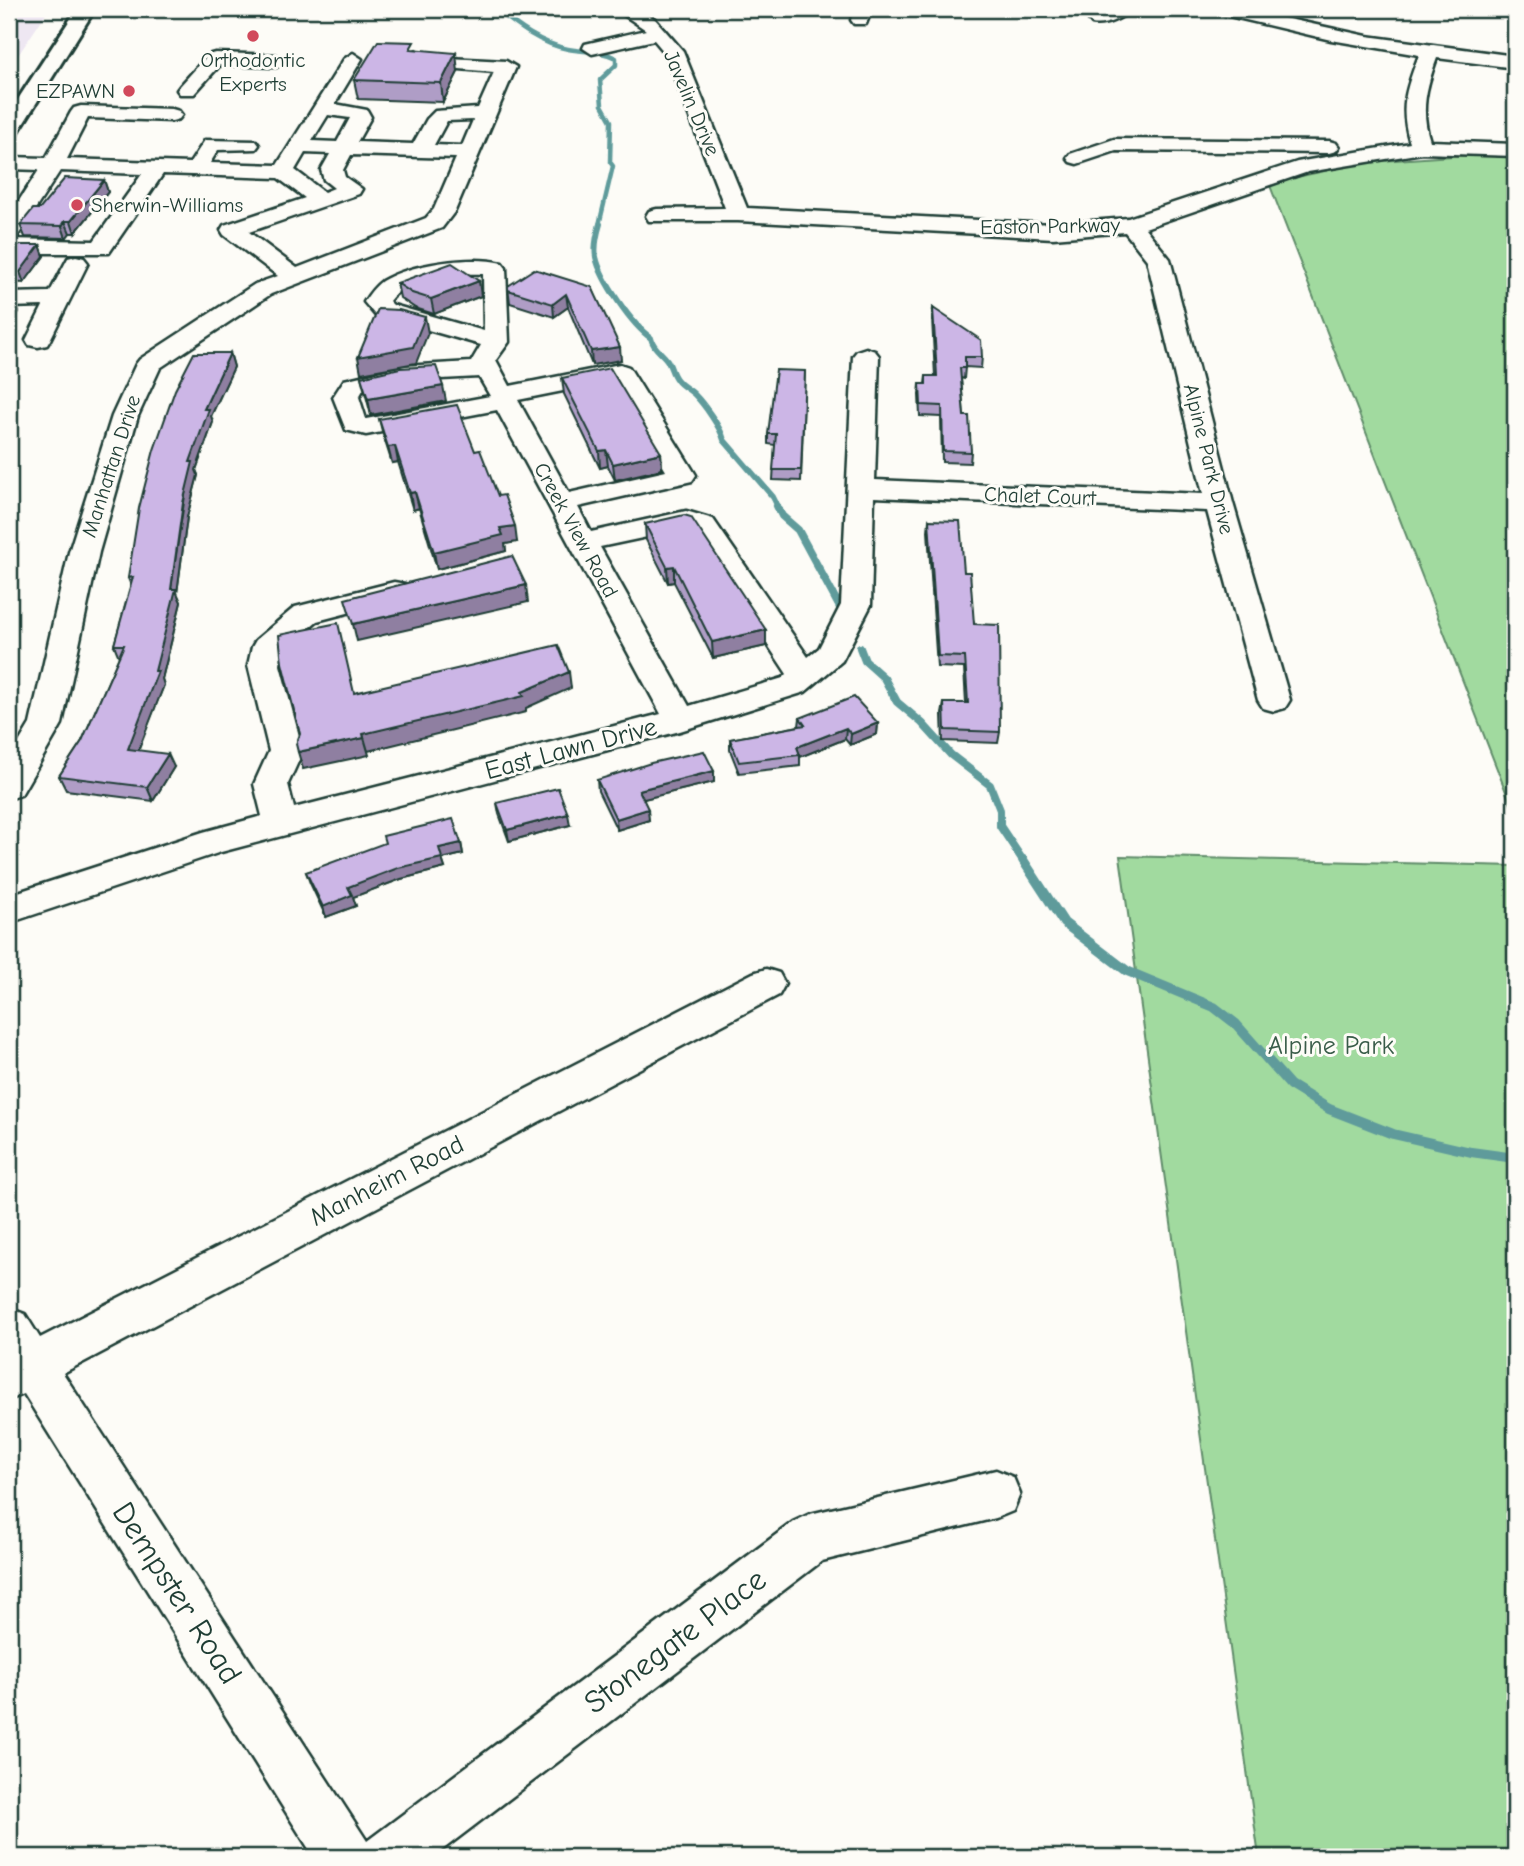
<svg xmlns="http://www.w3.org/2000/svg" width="1524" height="1866" font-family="'Comic Neue',sans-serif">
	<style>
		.built { fill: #eee7f2 }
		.green { fill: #a1da9f; stroke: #608c6a; stroke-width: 2 }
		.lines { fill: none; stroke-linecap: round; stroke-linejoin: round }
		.stream-far3 { stroke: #5f9b9b; stroke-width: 4.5 }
		.stream-far2 { stroke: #5f9b9b; stroke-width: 6 }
		.stream-far1 { stroke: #5f9b9b; stroke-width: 8 }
		.stream { stroke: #5f9b9b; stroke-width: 10 }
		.minor-casing { stroke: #1f3d34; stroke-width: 5 }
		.major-casing { stroke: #1f3d34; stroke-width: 6 }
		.minor { fill: #fdfcf7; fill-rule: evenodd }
		.major { fill: #fdfcf7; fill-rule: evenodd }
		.wall { fill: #af9dc6; stroke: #1f3d34; stroke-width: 2 }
		.shaded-wall { fill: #8f7fa1; stroke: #1f3d34; stroke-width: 2 }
		.building { fill: #ccb6e6; stroke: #1f3d34; stroke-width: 2 }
		.poi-dot { fill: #d1495b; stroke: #fdfcf7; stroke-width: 2.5 }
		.labels { text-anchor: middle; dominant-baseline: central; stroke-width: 6; stroke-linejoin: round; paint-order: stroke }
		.far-poi-label { font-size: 21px; fill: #1f3d34; stroke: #fdfcf7 }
		.far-street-label { font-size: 21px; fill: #1f3d34; stroke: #fdfcf7 }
		.street-label { font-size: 26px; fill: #1f3d34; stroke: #fdfcf7 }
		.park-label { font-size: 26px; fill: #395c49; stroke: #fdfcf7 }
		.near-street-label { font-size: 32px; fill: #1f3d34; stroke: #fdfcf7 }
	</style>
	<rect width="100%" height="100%" fill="#fdfcf7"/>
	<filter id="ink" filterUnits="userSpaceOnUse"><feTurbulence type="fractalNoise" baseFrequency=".0143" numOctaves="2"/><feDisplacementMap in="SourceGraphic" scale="14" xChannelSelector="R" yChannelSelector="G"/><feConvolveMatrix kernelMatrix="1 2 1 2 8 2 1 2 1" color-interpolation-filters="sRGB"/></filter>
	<g filter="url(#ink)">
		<path class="built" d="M9,9H49L9,69Z"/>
		<path class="green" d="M1481,154L1515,155V815L1269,183L1366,162Z
			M1120,856L1515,866V1857H1259Z"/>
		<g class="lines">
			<path class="stream-far3" d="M496,9C517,26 541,44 568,49C584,52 600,50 616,58V65L600,80L602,105L611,121L610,162L613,166L599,225"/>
			<path class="stream-far2" d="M600,224C597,234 594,246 596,257C601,280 632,325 651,338C653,348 661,352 667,360C671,366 672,375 677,380C681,386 689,389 694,394C704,404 721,428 724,440L773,497L778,507"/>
			<path class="stream-far1" d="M777,506L782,516L798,530L844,615
				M860,648L865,661L884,678L897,702L922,723L951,755L990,785L1000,810V826L1024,862"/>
			<path class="stream" d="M1023,860L1064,923L1127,971L1214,1007L1236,1024L1290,1085L1329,1109L1393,1134L1471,1152L1515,1158"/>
			<defs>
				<path id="minor" d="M151,9H170L161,14L154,13Z
					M615,9H637L655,19L683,51L747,208L1053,224L1128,218L1297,162L1410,143C1399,107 1406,89 1419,55L1331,40L1216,13L1213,9H1243L1367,36L1515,56V68L1437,58C1426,88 1420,110 1430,141L1515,144V156L1422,153L1308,172L1145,228L1170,259L1233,503L1290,700L1285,708L1274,711L1263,708L1258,700L1207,511L874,497L871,605L842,661L805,692L680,731L221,852L9,923V895L203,832L262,816L254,784L269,751L248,665L252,647L256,640L295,607L394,582L405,584L409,591L405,598L317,621L282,650L280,665L303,751L288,784L294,808L661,714L497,410L366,435L346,430L333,397L344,380L403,366L471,362L481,345L375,315L364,302C369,294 374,287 382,281C410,264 471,255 502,263L506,268L509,342L496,360L510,386L620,364L629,367L696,475L692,481L578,507L591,532L686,511L713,519L808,657L819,648L841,605L853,356L857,351L866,348L875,351L879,356L875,480L1203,494L1147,260L1125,232L1053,238L738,221H649L646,216L649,211L657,209L725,208L665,53L654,40L592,54L583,48L585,44L646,30ZM483,274L484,331L393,305L389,301C407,277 455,273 483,274ZM479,377L490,396L366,419L359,397L363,390L403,381ZM613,381L666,471L569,493L518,400ZM685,529L693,531L787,674L783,678L689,706L600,547Z
					M854,9H872L866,24H854L851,20Z
					M1108,9H1132C1123,18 1104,27 1092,24L1089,20Z
					M215,53L276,55L286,61L276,67L220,65L194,94H180L177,90L180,86L208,55Z
					M353,53L362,59L335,104L367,110L371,117L357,142L413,144L427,119L435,111L478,108L494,72L436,67L429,65L426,61L429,57L506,61L516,67L455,211L442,228L271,294L160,368L138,416L99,552L62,724L21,795L9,799V759L30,724L69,552L112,416L136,364L140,359L255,284L278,276L224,235L221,230L224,225L305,198L278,178L163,174L109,253H9V239L94,241L142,174L60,171L17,237L9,239V216L39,170L9,169V157L46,158L71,112L74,108L81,106L172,109L179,111L182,115L179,119L172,121L88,118L67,159L190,163L205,140L256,141L259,145L256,149L218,150L210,163L277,165L344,59ZM328,115L350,118L337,142L312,141ZM473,120L462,146L434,145L447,121ZM305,153L330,154L321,170L324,180L334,188L324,192L295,170ZM351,155L456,158L434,209L426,218L297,268L249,232L359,194L362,189L345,177L343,170Z
					M1114,139L1329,141L1336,143L1339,147L1336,151L1329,153L1116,151L1077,164L1070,162L1067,158L1070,154Z
					M76,256L84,258L88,263L50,340L47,345L38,347L29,345L26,340L43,306L9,307V293L50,292L68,258Z
					M766,969L779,973L785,984L779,995L63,1373L367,1841L793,1522L810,1514L996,1470L1013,1477L1020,1494L1013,1511L996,1518L822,1561L433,1857H314L24,1394L9,1400V1308L25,1314L40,1338L753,973Z"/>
				<path id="major" d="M77,9H95L20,129L17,134L9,135V113Z"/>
			</defs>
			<use href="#minor" class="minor-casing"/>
			<use href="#major" class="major-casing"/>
			<use href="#minor" class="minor"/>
			<use href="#major" class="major"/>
		</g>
		<path class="wall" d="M416,49L458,72L443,102L358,99L354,80Z
			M104,180L108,192L75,233H70L66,238L25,237L20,225L40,209Z
			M9,245H40L44,256L24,283L9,282Z
			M479,281L481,296L434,314L415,308L400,298L397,283Z
			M508,286L592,287L621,360L592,365L568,307L554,317L510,303Z
			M933,308L982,357L981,368L965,367L964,379L961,378L964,416L971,452L970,463L942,462L941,417L920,416L919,395L920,384H925L926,376H935L932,318Z
			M230,353L234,367L211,416L213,422L196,470L198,475L187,517L177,593L181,602L162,679L164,685L138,750L174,767L153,801L66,790L59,776L82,741L119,657L114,645L131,586L128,578Z
			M805,371L801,481L773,480L775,445L768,444V434Z
			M361,377L446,401L371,415Z
			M562,378L661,453L662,469L615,480L608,466L600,468L564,394Z
			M379,419L475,451L517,542L505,544L506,551L437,569L419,508L413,510L398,462L392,463L383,435Z
			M929,520L964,572L974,624L1000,732L998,743L943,741L942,714L944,703H966L964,668L937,667L928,531Z
			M645,524L766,630V646L713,658L674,582L668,583L646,540Z
			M800,718L878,723L877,734L850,745L845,739L800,757V766L739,773L730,750V739L799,726Z
			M714,771V782L643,799L649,820L617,830L598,791L597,780Z
			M497,803L570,825L509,841L499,814Z
			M461,843L463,854L442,859L445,868L401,879L353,897L356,906L326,917L310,883L306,872Z"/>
		<path class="shaded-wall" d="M456,53L458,72L443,102L441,83Z
			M104,180L108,192L75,233L71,221Z
			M65,221L70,233L66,238L62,226Z
			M40,245L44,256L24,283L20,272Z
			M479,281L481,296L434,314L431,299Z
			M566,294L568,307L554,317L553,304Z
			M15,302L19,312L9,326V310Z
			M425,317L428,333L416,363L361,373L358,357Z
			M620,347L621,360L592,365L591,351Z
			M230,353L234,367L211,416L213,422L196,470L198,475L187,517L177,593L181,602L162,679L164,685L134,762L128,749L155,671L171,589L190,462L204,409Z
			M443,386L446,401L371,415L368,399Z
			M395,446L398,462L392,463L388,447Z
			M606,450L608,466L600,468L599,451Z
			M661,453L662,469L615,480L613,464Z
			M415,492L419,508L413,510L410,493Z
			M515,526L517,542L505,544L506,551L437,569L434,552L500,528Z
			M674,566V582L668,583L667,567Z
			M526,585L528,602L357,641L353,624Z
			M766,630V646L713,658L712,642Z
			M569,672L571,688L526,708V712L368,751L363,734L522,692Z
			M878,723L877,734L850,745L851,734Z
			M846,728L845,739L800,757L797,747Z
			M364,738L369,755L303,769L298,752Z
			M168,754L174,767L153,801L147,787Z
			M714,771V782L640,800L639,790Z
			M648,809L649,820L617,830L616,819Z
			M568,814L570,825L509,841L507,830Z
			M461,843L463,854L442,859L445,868L401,879L353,897L356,906L326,917L323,907L348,887L439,848Z"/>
		<path class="building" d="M378,41L414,42L410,49L456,53L441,83L354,80Z
			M65,178L104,180L71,221H65L62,226L20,225L33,209H40Z
			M9,245H40L20,272H9Z
			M452,263L479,281L431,299L412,293L397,283Z
			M534,269L592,287L620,347L591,351L566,294L553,304L508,290V286Z
			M9,302H15L9,310Z
			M933,308L981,340L982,357H965V368H960L964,416H969L971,452L943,451L942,406L921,405L920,384H926V376H937Z
			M378,309L399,310L425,317L413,347L358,357Z
			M194,353H230L204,409H209L190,462H193L183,503L171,589H176L155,671H158L128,749L168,754L147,787L59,776L82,741L124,645H114L133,577L128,578L139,508L154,450L175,390Z
			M436,366L443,386L368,399L361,377L400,368Z
			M610,368L661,453L613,464L606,450L599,451L562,378Z
			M776,370L805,371L801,470H773L776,434H768Z
			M457,405L475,451L480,450L498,496L504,495L515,526L500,528L503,535L434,552L415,492L410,493L395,446L388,447L379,419Z
			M684,515L691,517L766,630L712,642L674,566L667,567L645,524Z
			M929,520L960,521L964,572H970L974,624L999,625L1000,732L945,730L944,703H968L965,657L938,656Z
			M512,556L526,585L353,624L345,599Z
			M338,623L354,693L558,645L569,672L522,692L524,696L363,734L364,738L298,752L296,744L300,734L282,663L279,635Z
			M854,697L878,723L851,734L846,728L797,747L800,755L739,762L730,739L805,725L800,718Z
			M704,751L714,771L639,790L648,809L616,819L597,780L651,763Z
			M558,788L568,814L507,830L497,803Z
			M453,819L461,843L439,848L442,858L398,868L348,887L352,895L323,907L306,872L385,843L383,836Z"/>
	</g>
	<g class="poi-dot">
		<circle cx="253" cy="36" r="7"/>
		<circle cx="129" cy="91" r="7"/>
		<circle cx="77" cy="205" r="7"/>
	</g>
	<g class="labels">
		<g class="far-poi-label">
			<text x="253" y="60">Orthodontic<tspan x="253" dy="24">Experts</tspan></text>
			<text x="115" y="91" text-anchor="end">EZPAWN</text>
			<text x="91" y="205" text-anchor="start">Sherwin-Williams</text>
		</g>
		<g class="far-street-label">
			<text transform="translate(692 103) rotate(67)">Javelin Drive</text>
			<text transform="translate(1050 226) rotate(-1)">Easton Parkway</text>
			<text transform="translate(1209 459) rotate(76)">Alpine Park Drive</text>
			<text transform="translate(111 466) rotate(-72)">Manhattan Drive</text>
			<text transform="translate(1040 496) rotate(2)">Chalet Court</text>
			<text transform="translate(576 530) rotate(61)">Creek View Road</text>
		</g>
		<g class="street-label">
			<text transform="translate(571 749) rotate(-15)">East Lawn Drive</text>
			<text transform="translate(387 1181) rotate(-27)">Manheim Road</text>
		</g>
		<g class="park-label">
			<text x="1331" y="1046">Alpine Park</text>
		</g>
		<g class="near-street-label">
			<text transform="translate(177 1593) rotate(57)">Dempster Road</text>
			<text transform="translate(675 1641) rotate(-37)">Stonegate Place</text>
		</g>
	</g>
	<rect width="1524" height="1866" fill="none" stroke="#fdfcf7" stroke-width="35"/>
	<rect x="18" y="18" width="1489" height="1831" fill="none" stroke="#1f3d34" stroke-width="2.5" filter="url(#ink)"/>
</svg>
